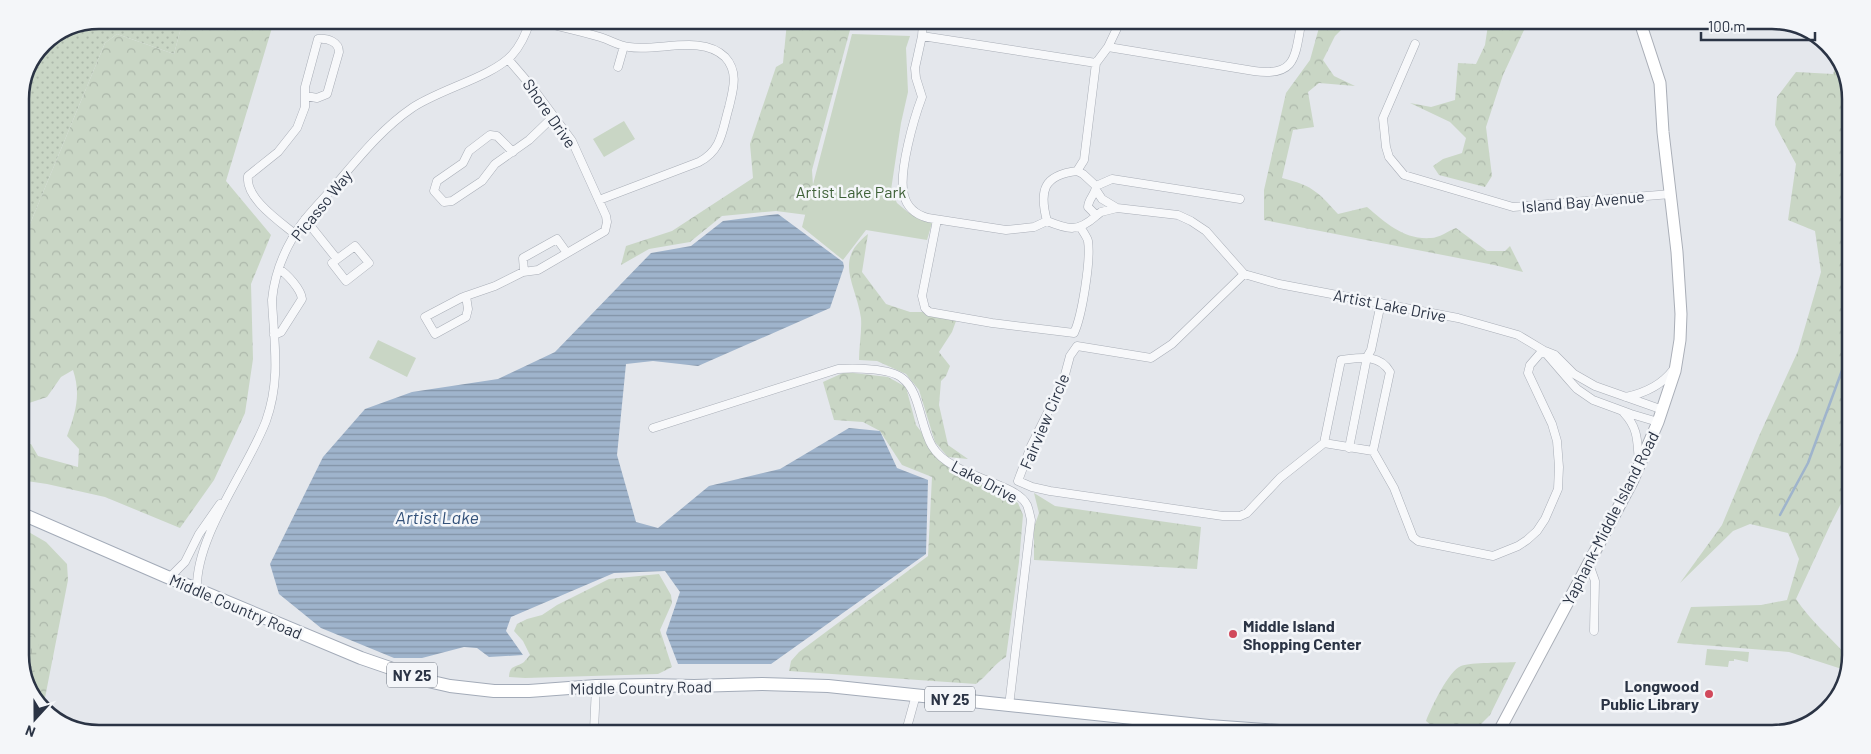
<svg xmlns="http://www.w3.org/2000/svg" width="1871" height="754" font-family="Barlow,sans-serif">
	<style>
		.grass { fill: url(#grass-dots) }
		.forest { fill: url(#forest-crowns) }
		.wetland { fill: url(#wetland-marsh) }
		.park { fill: #c9d6c5 }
		.water { fill: url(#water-rules) }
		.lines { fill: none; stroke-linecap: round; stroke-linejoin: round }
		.stream { stroke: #9fb4cc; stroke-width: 2.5 }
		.street-casing { stroke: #a9aeb7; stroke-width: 9 }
		.secondary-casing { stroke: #a9aeb7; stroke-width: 13 }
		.primary-casing { stroke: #a3abb8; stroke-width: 14 }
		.street { stroke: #f7f8fa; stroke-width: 8 }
		.secondary { stroke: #fff; stroke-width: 11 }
		.primary { stroke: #fff; stroke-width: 12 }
		.poi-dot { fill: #d1495b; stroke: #f4f6f9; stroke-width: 2 }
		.labels { text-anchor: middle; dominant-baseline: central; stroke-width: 5; stroke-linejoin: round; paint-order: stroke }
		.shield { fill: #f4f6f9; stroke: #676e7b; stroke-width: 1 }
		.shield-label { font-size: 15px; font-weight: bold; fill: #2b3445 }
		.street-label { font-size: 16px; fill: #2b3445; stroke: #f4f6f9 }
		.park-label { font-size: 16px; fill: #3f6138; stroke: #f4f6f9 }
		.poi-label { font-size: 16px; font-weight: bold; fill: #2b3445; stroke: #f4f6f9; text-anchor: start }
		.water-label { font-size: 18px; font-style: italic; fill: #34527a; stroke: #f4f6f9 }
		.rim { fill: none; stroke: #2b3445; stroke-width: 2.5 }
	</style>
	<defs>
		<pattern id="grass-dots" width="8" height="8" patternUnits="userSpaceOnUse" patternTransform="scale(1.25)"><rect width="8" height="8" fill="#c9d6c5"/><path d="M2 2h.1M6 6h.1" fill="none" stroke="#adb8ab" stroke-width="1.8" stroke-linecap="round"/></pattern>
		<pattern id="forest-crowns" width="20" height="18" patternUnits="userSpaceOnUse" patternTransform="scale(1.25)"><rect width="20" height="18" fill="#c9d6c5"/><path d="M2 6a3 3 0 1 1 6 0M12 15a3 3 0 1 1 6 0" fill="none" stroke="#adb8ab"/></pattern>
		<pattern id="wetland-marsh" width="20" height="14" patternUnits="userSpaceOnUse" patternTransform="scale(1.25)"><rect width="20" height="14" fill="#c9d6c5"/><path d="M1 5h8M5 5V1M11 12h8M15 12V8" fill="none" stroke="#adb8ab"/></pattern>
		<pattern id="water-rules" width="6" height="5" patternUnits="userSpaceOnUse" patternTransform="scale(1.25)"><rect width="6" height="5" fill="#9fb4cc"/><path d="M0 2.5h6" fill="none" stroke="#8293a7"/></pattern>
	</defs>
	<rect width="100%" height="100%" fill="#e4e7ec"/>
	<path class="grass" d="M98,20H183L174,54L117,34L105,43L20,248V94L43,43Z"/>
	<path class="forest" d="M183,20L274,21L226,181L271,235L251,284L253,359L245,413L214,480L180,528L105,497L47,484L20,480V445L31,444L38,456L78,467L79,449L67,436C76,412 81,394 73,370L61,377L47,397L20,406V248L105,43L117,34L174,54Z
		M787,22L883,23L870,28L850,30L812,170L814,202L807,215L776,211L722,216L690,242L649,249L621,265L626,246L672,231L753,178L750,144L776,67L783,63Z
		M1320,24H1339L1342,29L1335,36L1323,60L1334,76L1355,86L1319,83L1308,92L1314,127L1293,130L1282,178C1313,186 1317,191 1338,214L1367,207C1386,223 1404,240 1431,238C1439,238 1448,231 1456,228L1487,251H1505L1510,246L1523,272L1494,265L1264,220V190L1286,93L1310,60Z
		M1488,25H1500L1524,30L1503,75L1486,127L1492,176L1485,187L1439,175L1433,166L1443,159L1462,153L1466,138L1450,122L1410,103L1431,107L1455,100L1458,63L1476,64L1485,45Z
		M1838,59L1851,94L1847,492L1832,521L1796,599C1810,620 1829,636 1845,654V670L1789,652L1677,643L1691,607L1761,605L1787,600L1799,559L1788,533L1750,524L1733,531L1680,583L1722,525L1759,436L1798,351L1821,272L1815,231L1788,220L1796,164L1775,125L1777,97L1796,72L1833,74Z
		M868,234L862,272L886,304L910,312H925L956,321L952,332L939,352L950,366L946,376L941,381L939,405L948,445L968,459L948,457L935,442L919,390L906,374L877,361L859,360C859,347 862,331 861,318C856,283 833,261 868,234Z
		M845,372L888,377L906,387L916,425L949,468L1018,503L1023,515L1019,562L1006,657C994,664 987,676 976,684L789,671L791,661L799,652L928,556L932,477L902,465L880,431L863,422L834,420L823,382Z
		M1034,493L1055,506L1201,527L1197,569L1034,560V527L1039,513Z
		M20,527L46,542L67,564L68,580L43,708L36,703L20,661Z
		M659,574L671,595L672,603L660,630L672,667L658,674L525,678L509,677C510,664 516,668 524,662C524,662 529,656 530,655L523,641L514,631L517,624L527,619L542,615L557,605L609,579Z
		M1516,662L1490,715L1474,731L1432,726L1426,721C1431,708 1449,670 1461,666C1472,662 1503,663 1516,662Z"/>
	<path class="wetland" d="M20,634L37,638C42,656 36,669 29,684L20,661Z"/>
	<path class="park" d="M852,34L910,36L906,48L908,92L901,123L891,190L897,203L909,213L932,223L927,240L866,230L843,260L802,227Z
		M624,121L635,139L604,157L593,139Z
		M378,340L416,358L407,377L369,358Z
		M1707,649L1749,652L1748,662L1734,659V661H1729L1728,667L1705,665Z"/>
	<path class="water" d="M778,214L843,262L844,267L830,308L698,366L653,361L626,364L617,455L636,522L658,528L709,486L780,469L849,428L880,431L897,468L928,480L926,554L771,664H678L666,633L680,592L665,571L614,573L511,617L506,631L523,655L489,657L477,648L464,647L422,658H394L321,628L279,594L270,564L323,457L365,409L412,392L498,379L555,352L651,253L691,246L723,221Z"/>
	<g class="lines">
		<path class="stream" d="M1780,515L1808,463L1848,354"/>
		<defs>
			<path id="street" d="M541,22C561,27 580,31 600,37C610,40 619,46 629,47C658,52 702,34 725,57C739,72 733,90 729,107C722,131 722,150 699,162L599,200
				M923,23L922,36L915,68L916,78L922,97C914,118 898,173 904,195C907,208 917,215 928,218L1006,230L1034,227L1047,221
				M922,36L1096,63
				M1415,44L1383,118L1386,147L1389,157L1404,175L1513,207L1671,194
				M1108,47L1254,71C1295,77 1295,58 1301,24
				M618,67L624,46
				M513,152L497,136L490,135L469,151L463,163L437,181L434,191L444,202L452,201L482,181L495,164L529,140L554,116
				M1077,171L1083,174L1096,186C1096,194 1088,199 1088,207L1093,212L1096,216C1078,232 1069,230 1047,221C1039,191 1043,175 1077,171Z
				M1077,171L1084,160L1096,63L1108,47L1119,24
				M1096,186L1112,179L1240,199
				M1096,190L1102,199L1117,208L1101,212L1096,216
				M1117,208L1178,215L1191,221L1206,231L1244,274L1279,284L1458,318L1518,335L1543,350L1568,379L1577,389L1593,400L1631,414L1658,422
				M305,219L337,259
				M937,220L922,296L925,308L929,312L992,323L1074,333C1082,316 1091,260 1088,241C1087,237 1083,232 1081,228
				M295,234C279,221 245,198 248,176L278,152L297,128L305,107V87L318,39C328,38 339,42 339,52L327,94L317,98L306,96
				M355,246L369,263L346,281L332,263Z
				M524,271L523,258L557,239L567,253
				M1244,274L1172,344L1151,358L1077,346L1070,356L1063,382L1031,446L1018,481L1032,487L1050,491L1223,516H1240L1247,513L1280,478L1324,443L1341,360C1359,358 1379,353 1390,372L1373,451L1394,488L1413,537L1418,541L1493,556L1518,546L1527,540L1537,531L1545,519L1558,489L1559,467L1557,441L1552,424L1528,373L1530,365L1543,350
				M466,296L468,309L466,317L435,334L425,317L461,298L466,296L495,286L523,272L538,270L605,231L607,222L606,216L572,141L532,87L508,59
				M274,335L281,332L302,299C301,289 287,274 279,269
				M1545,351L1555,355L1574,374L1595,386L1663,410
				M1626,397C1645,393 1661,386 1673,370
				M1624,413C1639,429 1637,442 1639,462
				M653,428L838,369C854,368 890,368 902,378C920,391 920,426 932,446C951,478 1015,481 1027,505C1029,510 1030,516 1031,520L1009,706
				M1324,443L1373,451
				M1349,448L1367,357L1371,350L1381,303
				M1589,564L1595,581L1594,631
				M169,578L185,562L199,534L220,504
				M197,590C195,536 247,471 266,421C281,379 274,343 272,300C274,279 281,258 292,239C302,220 318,205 332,189C357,160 381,129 412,108C440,89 492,77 512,55C521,45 526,34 530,21
				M594,730L596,686
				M906,731L916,695"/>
			<path id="secondary" d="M1498,733L1632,482L1658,422L1675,371L1680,340L1681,314L1677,252L1663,132L1660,83L1641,25"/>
			<path id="primary" d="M20,513L165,576L361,658L428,681L450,686L494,691H529L596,686L649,685L694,686L762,684L828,686L1209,726L1293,732"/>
		</defs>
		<use href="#street" class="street-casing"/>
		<use href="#secondary" class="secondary-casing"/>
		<use href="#primary" class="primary-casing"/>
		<use href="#street" class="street"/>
		<use href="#secondary" class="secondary"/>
		<use href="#primary" class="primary"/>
	</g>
	<g class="poi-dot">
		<circle cx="1233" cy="634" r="5"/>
		<circle cx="1709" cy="694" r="5"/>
	</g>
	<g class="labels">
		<g class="shield">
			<rect x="387" y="662.5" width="50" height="25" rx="4"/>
			<rect x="925" y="686.5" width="50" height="25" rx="4"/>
		</g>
		<g class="shield-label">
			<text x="412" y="675">NY 25</text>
			<text x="950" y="699">NY 25</text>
		</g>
		<g class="street-label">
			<text transform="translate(550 113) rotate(55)">Shore Drive</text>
			<text transform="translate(1583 201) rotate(-5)">Island Bay Avenue</text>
			<text transform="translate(321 205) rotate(-51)">Picasso Way</text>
			<text transform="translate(1390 305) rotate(11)">Artist Lake Drive</text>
			<text transform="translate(1044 421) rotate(-67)">Fairview Circle</text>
			<text transform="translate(985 481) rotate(28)">Lake Drive</text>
			<text transform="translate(1610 518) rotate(-63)">Yaphank-Middle Island Road</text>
			<text transform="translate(236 606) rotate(23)">Middle Country Road</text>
			<text transform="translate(641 687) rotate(-1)">Middle Country Road</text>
		</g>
		<g class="park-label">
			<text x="851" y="191">Artist Lake Park</text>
		</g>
		<g class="poi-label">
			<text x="1243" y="625">Middle Island<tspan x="1243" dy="18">Shopping Center</tspan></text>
			<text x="1699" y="685" text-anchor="end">Longwood<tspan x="1699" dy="18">Public Library</tspan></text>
		</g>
		<g class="water-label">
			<text x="437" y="517">Artist Lake</text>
		</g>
	</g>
	<path d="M0 0H1871V754H0ZM99 29H1772A70 70 0 0 1 1842 99V655A70 70 0 0 1 1772 725H99A70 70 0 0 1 29 655V99A70 70 0 0 1 99 29Z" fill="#f4f6f9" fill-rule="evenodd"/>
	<path class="rim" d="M99 29H1772A70 70 0 0 1 1842 99V655A70 70 0 0 1 1772 725H99A70 70 0 0 1 29 655V99A70 70 0 0 1 99 29Z"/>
	<g transform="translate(35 719) rotate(201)" stroke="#f4f6f9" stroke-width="4" paint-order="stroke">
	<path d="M0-4L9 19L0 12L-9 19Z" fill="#2b3445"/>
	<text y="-8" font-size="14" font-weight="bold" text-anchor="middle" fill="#2b3445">N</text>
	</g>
	<path d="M1701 32v8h114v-8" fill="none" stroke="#2b3445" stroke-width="2.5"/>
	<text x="1708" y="32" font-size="15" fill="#2b3445" stroke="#f4f6f9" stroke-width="4" paint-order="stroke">100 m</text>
</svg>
